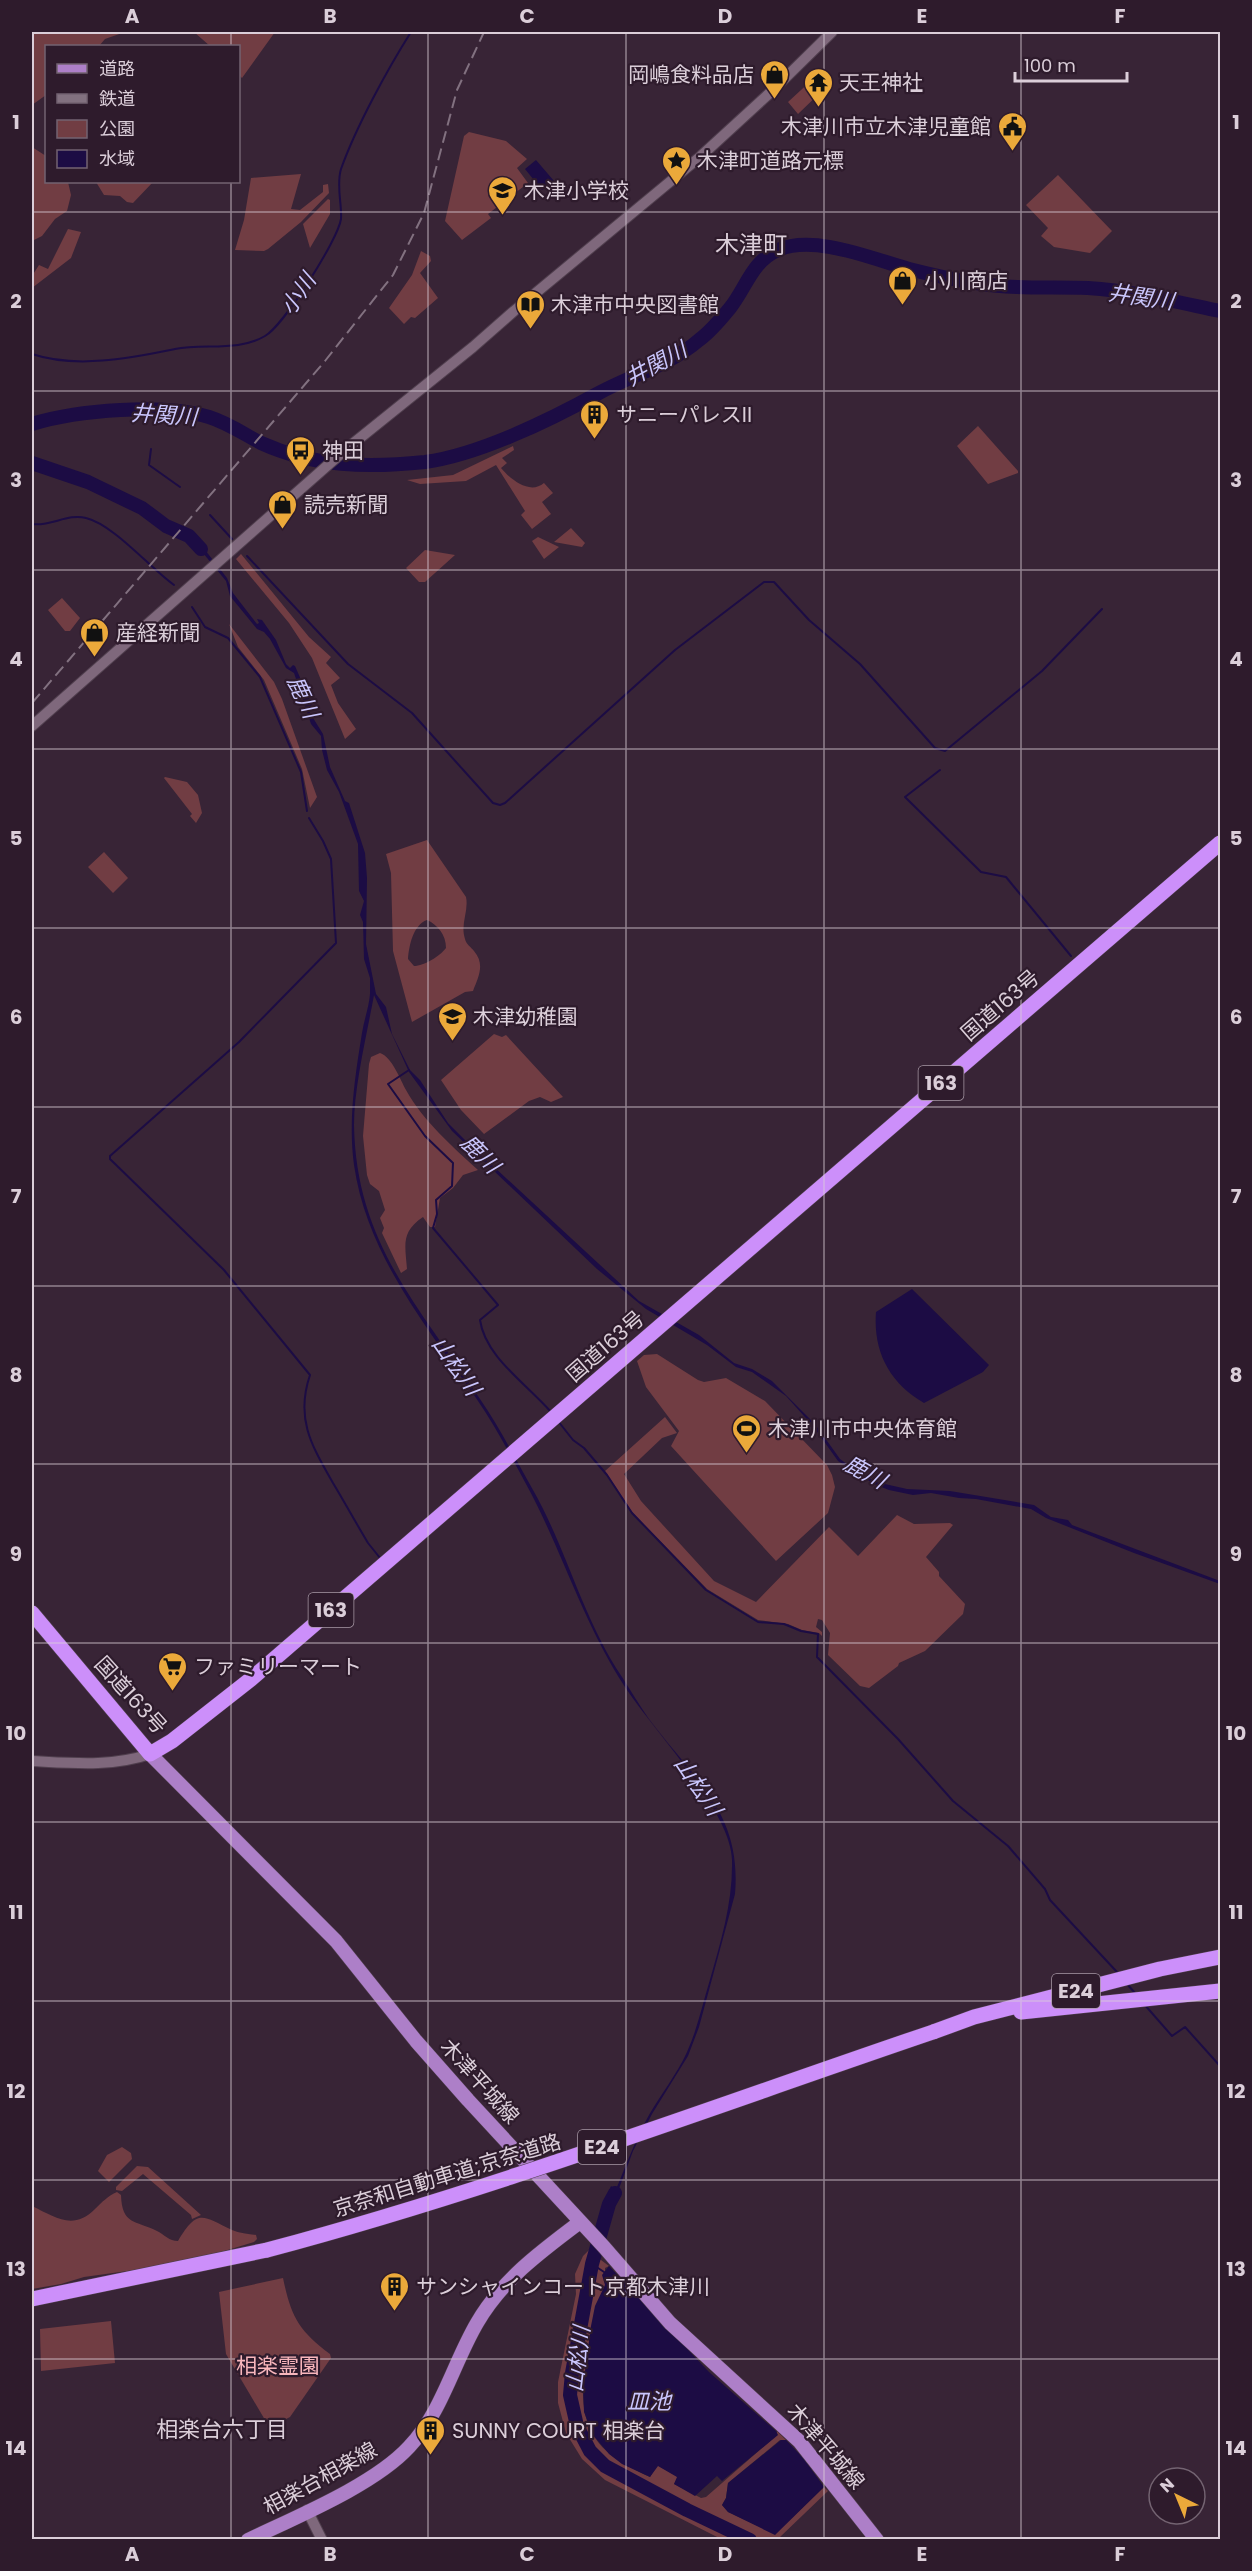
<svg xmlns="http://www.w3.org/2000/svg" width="1252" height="2571" font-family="Poppins,'Noto Sans JP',sans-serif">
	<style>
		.green { fill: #713d43; fill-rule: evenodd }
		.water { fill: #1c0c44 }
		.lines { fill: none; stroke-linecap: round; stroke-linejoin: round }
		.stream { stroke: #1c0c44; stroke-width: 2 }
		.river { stroke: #1c0c44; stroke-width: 14 }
		.minor-casing { stroke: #503f4e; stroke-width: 12 }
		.major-casing { stroke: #503f4e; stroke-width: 15 }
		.highway-casing { stroke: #503f4e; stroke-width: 16 }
		.minor { stroke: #7f687c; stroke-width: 10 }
		.major { stroke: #ad7fc8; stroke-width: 14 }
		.highway { stroke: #cc8ffa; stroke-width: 15 }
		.rail { stroke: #827180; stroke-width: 2; stroke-dasharray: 12 6; stroke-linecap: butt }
		.highway-bridge-casing { stroke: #503f4e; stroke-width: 16; stroke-linecap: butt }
		.highway-bridge { stroke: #cc8ffa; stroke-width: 15 }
		.grid { fill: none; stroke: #dbced9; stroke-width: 1.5; stroke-opacity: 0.55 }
		.labels { text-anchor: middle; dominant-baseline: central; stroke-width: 4.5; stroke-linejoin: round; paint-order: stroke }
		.shield { fill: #2e1b2c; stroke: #a798a5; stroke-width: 1.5 }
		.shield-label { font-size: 20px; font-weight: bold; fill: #dbced9 }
		.poi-label { font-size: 21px; fill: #dbced9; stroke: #2e1b2c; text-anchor: start }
		.street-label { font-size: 21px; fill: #dbced9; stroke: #2e1b2c }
		.park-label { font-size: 21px; fill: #f8b6bc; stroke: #2e1b2c }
		.water-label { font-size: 22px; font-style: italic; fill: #cac6fd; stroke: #2e1b2c }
		.neighbourhood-label { font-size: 22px; fill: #dbced9; stroke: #2e1b2c }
		.quarter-label { font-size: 24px; fill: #dbced9; stroke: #2e1b2c }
		.neatline { fill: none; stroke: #dbced9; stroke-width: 2 }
		.grid-label { font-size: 20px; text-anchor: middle; font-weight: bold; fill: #dbced9 }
	</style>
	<rect width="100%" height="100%" fill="#382436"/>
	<path class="green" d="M32,32H125L105,39L99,46H46V95L32,105Z
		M194,32H275L242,78L239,75L238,46H210Z
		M814,78L824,89L798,114L788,102Z
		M469,132L506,141L527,159L517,168L528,183L488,214L491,218L462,240L445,221L464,136Z
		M32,147L46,156V182H68L71,195L67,211L55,219L42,236L32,241Z
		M301,174L291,209L300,210L323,192V185L328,184L329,193L301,222L268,249L264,251L235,250L244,220L251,178Z
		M1058,175L1112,231L1090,253L1054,247L1041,236L1048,228L1026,205Z
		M96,182H95H153L133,203L127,202L120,196L104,195Z
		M328,199L330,200V214L310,248L303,224Z
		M68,229L81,232L71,258L32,288V276L39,265L48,269Z
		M421,251L430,256L431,261L420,273L438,298L415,318L411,317L404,324L389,308L412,275Z
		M978,426L1018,471V473L988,484L957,446Z
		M513,446L514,450L502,458L507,463L501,468C511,480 530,495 544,483L553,493L542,502L551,514L532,529L521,515L525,511L496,465L466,481L420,484L407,480L453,475Z
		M571,528L585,543L582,547L554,542Z
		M538,537L559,547L544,559L532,541Z
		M425,550L455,555L425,582H419L406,568Z
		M241,554L309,637L331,657L326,663L340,678L331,685L338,703L356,729L345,739L312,658L289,623L236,559Z
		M62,598L80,618L70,631H65L48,610Z
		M229,624L274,682L282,699L317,797L310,808L302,769L264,680L238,647Z
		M165,777L187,782L198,795L202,813L196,823L190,816L192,814L164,778Z
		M427,840L466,897C469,911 460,924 465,939C466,944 471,947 474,951C485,964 479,976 473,991L465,992L412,1022L393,951L391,873L386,854ZM427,920C438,925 446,935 446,948C440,956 424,966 414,966L408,959C409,946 413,925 427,920Z
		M104,852L128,878L113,893L88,867Z
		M494,1034L502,1037L506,1035L563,1097L551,1102L540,1097L529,1101L484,1134L461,1110L441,1080Z
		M380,1053C392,1057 400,1079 406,1090C424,1122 452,1146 478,1170L463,1175L453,1188L440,1198L435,1227H430L423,1217C401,1232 405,1244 407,1269L401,1273L382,1233L384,1228L380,1218L385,1210L379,1191L370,1184L367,1175L363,1136L369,1064L371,1057Z
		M657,1354L698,1380L704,1382L726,1378L765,1401L827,1465L832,1475L835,1487L828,1513L776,1561L671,1446L679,1431L646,1387L637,1361L644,1355Z
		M665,1417L677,1433L662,1438L624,1474L641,1501L714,1581L756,1602L829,1527L858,1556L897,1515L914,1524L950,1523L953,1525L926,1557L939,1572V1576L965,1604L963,1614L925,1651L899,1663L898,1666L869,1688L860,1686L828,1655L830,1633L822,1620L818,1619L816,1627L822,1632V1636L819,1633L802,1630L788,1624L758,1620L707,1589L632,1512L605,1471Z
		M122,2147L131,2153L132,2159L109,2182L98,2171L107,2155Z
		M137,2166L148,2167L201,2215L192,2219L191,2215L143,2174L122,2191L116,2190V2187Z
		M117,2192L121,2195C122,2225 135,2220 157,2231C165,2235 169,2241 178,2241C198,2208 202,2216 232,2230C239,2233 248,2234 256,2235L257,2239L254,2242L185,2263L84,2277L61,2284L32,2289V2206C55,2217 73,2231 95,2209C102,2202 108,2196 117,2192Z
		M590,2249L567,2387C567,2454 607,2474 660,2500C686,2514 713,2527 739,2539H721L605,2480L582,2459L566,2433L558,2403V2382L576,2294L575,2274L583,2256Z
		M597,2257L609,2266L605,2268V2285L583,2395C584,2442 611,2459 650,2477L657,2465L678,2477L674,2484L701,2498L706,2497L777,2435V2431L786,2440H780L728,2483L726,2498L722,2505L728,2512L775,2534L824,2487L828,2491L780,2537L788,2539H760L678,2501L614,2467L599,2455L588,2441L577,2415L575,2388Z
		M283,2278C291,2316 298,2330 330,2354L331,2358L290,2417L272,2426L268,2425L226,2354L219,2292Z
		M111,2321L115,2363L41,2371L40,2329Z"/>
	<path class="water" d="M536,160L554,181L542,190L525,169Z
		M189,536L198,541L227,578L233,593L257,624L259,623L257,619L262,620L276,640L286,664L290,668L293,665L295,666L312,705L309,707L310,713L323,734L330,767L345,801L349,803L365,853L367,878L366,944L376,994L386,1007L392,1034L410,1070L420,1080L448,1123L465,1140L639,1301L699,1335L734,1363L752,1369L772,1381L815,1424L840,1459L859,1473L876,1482L907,1489L950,1491L1034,1505L1051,1517L1068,1520L1072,1525L1220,1581V1584L1134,1553L1046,1518L1031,1509L976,1499L959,1498L931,1493L913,1495L889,1490L874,1484L838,1461L813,1426L786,1396L752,1372L736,1367L707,1345L646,1309L597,1269L452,1131L409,1072L374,995C367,1034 354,1086 354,1125C356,1243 419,1306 480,1399C500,1428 516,1460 533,1490C567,1550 583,1619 622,1677C631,1691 640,1706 649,1719C693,1778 742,1812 735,1894L699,2027L688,2056L652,2114L633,2151L611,2210L603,2208L611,2186L615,2189L617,2187C627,2163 636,2138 649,2115C661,2094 677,2074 687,2052C697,2030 702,2006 709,1983C721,1941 733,1902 732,1860C731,1811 653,1730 625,1687C583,1623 562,1550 526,1484C510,1455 495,1425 476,1398C426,1325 367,1255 354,1165C348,1121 355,1076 362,1033C364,1020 369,1007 370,994V978L364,959L363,922L360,915L364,901L359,891L358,844L339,792L327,770L322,750L321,736L311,724L294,673L286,668L270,639L264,632L257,629L230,596L226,581Z
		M912,1289L989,1365L983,1372L924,1403C889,1383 873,1351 876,1312Z
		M609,2266L709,2372L776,2431L778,2435L722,2481L717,2476L695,2496L674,2484L677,2477L658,2466L650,2477L622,2464L609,2454L593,2435L584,2412L583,2386L591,2326L595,2306L605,2285L602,2275Z
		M781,2440H786L804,2459L824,2487L775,2535L728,2512L722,2505L726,2498L728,2483Z"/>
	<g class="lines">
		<path class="stream" d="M32,354C77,369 130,358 175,349C204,343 238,352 265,336C283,326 338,240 341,219C342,203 336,185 341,169C356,127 387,70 411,32
			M151,449L149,465L180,487
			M210,515L232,539
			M32,524C50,527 68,513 86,518C114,525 149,567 174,585
			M247,556L348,664L412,713L493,803L500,805L505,803L675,650L764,582H774L809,620L860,664L935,748L945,751L1042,671L1102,609
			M192,607L205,627L228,638L260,677L301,772L307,811
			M940,770L905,797L981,872L1006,877L1071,956
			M309,818L323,841L331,859L336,943L239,1042L110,1156V1159L224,1270L310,1375C295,1419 312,1446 333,1483C345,1503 356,1523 368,1543L380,1558
			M409,1070L388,1084L425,1136L453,1163L452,1186L436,1200L437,1214L433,1228L498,1305L480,1320C485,1357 528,1385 551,1412
			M558,1421L573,1440L584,1448L607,1475L632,1513L706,1590L758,1622L784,1624L801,1631L818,1634L817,1657L898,1739L953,1801L1008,1846L1045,1889L1050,1900L1117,1972
			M1127,1984L1135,1993
			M1144,2004L1172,2036L1185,2027L1220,2066
			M592,2264L604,2272"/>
		<path class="river" d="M32,424C77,410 164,403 209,417C228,423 244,434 261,443C314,467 368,468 425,462C478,455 550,420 597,394C631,375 669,366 699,340C710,332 721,319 730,308C746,288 752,261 778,250C814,234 873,259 909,269C944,278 981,286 1017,287C1041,288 1064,287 1088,288C1133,291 1177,302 1220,311
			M32,463L88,482L142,508L166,526L189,536L201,549
			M615,2193L609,2204L592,2264L572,2373L570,2395L577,2426L590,2451L605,2466L687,2510L750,2540"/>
		<defs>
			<path id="minor" d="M32,726L345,450L473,347L514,311L701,156L773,90L832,32
				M32,1761C72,1763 112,1767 150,1754
				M307,2510L322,2540"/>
			<path id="major" d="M150,1754L336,1941L416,2041L468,2100L604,2247L670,2323L799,2441L877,2540
				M248,2540C296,2517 374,2485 409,2447C442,2412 453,2364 477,2323C502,2280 540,2252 580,2222"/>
			<path id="highway" d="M32,1613L150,1754L172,1741L251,1679L1220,843
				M1021,2012L1220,1991
				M933,2032L974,2017L1160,1969L1220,1957
				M32,2299L267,2250"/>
		</defs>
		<use href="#minor" class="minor-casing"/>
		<use href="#major" class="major-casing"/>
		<use href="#highway" class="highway-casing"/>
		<use href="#minor" class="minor"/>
		<use href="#major" class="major"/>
		<use href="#highway" class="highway"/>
		<path class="rail" d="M32,703L325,361L393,275L424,213L457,90L484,32"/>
		<defs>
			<path id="highway-bridge" d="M267,2250C493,2190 712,2107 933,2032"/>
		</defs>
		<use href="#highway-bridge" class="highway-bridge-casing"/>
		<use href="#highway-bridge" class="highway-bridge"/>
	</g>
	<path class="grid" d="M231,32V46M428,32V2540M626,32V2540M824,32V2540M1021,32V2540M231,182V2540M32,212H1220M32,391H1220M32,570H1220M32,749H1220M32,928H1220M32,1107H1220M32,1286H1220M32,1464H1220M32,1643H1220M32,1822H1220M32,2001H1220M32,2180H1220M32,2359H1220"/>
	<defs>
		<symbol id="shop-pin" viewBox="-11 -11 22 30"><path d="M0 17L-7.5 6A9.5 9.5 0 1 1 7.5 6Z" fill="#eba93a" stroke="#2e1b2c"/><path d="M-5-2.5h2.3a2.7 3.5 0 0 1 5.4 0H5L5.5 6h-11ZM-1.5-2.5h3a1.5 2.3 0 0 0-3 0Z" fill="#111"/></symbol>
		<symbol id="temple-pin" viewBox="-11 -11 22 30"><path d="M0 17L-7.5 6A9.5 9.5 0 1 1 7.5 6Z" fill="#eba93a" stroke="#2e1b2c"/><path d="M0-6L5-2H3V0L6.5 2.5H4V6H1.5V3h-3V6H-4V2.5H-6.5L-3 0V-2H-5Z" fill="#111"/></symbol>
		<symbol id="civic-pin" viewBox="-11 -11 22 30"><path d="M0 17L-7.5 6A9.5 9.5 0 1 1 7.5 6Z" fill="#eba93a" stroke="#2e1b2c"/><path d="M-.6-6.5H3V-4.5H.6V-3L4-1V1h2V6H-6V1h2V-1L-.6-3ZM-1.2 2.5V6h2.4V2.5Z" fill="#111"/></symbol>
		<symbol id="sight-pin" viewBox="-11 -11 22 30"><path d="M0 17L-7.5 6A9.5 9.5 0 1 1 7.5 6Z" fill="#eba93a" stroke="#2e1b2c"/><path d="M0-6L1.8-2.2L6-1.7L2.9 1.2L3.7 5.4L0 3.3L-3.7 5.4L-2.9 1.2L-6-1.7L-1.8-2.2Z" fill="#111"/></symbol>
		<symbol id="school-pin" viewBox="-11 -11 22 30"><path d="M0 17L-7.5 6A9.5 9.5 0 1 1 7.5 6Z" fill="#eba93a" stroke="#2e1b2c"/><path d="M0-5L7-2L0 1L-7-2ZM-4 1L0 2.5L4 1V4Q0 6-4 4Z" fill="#111"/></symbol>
		<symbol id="library-pin" viewBox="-11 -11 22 30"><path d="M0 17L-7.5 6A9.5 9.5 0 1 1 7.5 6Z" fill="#eba93a" stroke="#2e1b2c"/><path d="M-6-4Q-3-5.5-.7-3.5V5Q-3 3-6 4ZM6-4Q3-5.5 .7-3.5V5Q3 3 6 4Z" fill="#111"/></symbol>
		<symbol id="building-pin" viewBox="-11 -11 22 30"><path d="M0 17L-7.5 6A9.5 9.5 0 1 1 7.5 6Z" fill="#eba93a" stroke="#2e1b2c"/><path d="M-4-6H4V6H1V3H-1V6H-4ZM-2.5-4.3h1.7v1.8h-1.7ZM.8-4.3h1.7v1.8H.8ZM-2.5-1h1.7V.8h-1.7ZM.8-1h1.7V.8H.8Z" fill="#111"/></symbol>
		<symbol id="bus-pin" viewBox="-11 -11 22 30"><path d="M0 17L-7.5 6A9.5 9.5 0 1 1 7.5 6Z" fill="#eba93a" stroke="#2e1b2c"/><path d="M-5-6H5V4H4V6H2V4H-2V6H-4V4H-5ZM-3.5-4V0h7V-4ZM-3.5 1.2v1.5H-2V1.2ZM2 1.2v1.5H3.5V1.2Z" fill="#111"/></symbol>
		<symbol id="stadium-pin" viewBox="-11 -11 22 30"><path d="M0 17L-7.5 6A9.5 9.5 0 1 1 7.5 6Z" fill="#eba93a" stroke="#2e1b2c"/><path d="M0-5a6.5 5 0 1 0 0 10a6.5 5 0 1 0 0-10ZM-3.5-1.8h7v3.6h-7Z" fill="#111"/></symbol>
		<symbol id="supermarket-pin" viewBox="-11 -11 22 30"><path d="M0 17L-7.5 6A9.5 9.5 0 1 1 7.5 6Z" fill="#eba93a" stroke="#2e1b2c"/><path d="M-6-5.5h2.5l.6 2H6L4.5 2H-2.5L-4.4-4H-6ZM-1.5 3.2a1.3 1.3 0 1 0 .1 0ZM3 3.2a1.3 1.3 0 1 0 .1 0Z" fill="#111"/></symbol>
	</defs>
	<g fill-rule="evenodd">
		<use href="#shop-pin" x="758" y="58" width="33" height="45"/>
		<use href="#temple-pin" x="802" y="66" width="33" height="45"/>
		<use href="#civic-pin" x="996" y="110" width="33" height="45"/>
		<use href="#sight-pin" x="660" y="144" width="33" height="45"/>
		<use href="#school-pin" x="486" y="174" width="33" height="45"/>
		<use href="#shop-pin" x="886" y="264" width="33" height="45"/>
		<use href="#library-pin" x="514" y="288" width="33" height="45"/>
		<use href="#building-pin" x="578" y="398" width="33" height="45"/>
		<use href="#bus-pin" x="284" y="434" width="33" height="45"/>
		<use href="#shop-pin" x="266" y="488" width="33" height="45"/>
		<use href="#shop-pin" x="78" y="616" width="33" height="45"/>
		<use href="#school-pin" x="436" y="1000" width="33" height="45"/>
		<use href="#stadium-pin" x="730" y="1412" width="33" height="45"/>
		<use href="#supermarket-pin" x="156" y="1650" width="33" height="45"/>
		<use href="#building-pin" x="378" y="2270" width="33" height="45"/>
		<use href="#building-pin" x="414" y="2414" width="33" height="45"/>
	</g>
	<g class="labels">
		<g class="shield">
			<rect x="918.5" y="1066" width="45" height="34" rx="4.5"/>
			<rect x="308.5" y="1593" width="45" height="34" rx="4.5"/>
			<rect x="1052" y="1974" width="48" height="34" rx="4.5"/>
			<rect x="578" y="2130" width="48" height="34" rx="4.5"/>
		</g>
		<g class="shield-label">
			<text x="941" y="1083">163</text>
			<text x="331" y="1610">163</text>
			<text x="1076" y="1991">E24</text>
			<text x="602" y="2147">E24</text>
		</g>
		<g class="poi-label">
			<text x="754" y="74" text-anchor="end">岡嶋食料品店</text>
			<text x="839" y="82">天王神社</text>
			<text x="991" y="126" text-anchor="end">木津川市立木津児童館</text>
			<text x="697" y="160">木津町道路元標</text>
			<text x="524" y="190">木津小学校</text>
			<text x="924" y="280">小川商店</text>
			<text x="551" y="304">木津市中央図書館</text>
			<text x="616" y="414">サニーパレスII</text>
			<text x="322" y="450">神田</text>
			<text x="304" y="504">読売新聞</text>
			<text x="116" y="632">産経新聞</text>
			<text x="473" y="1016">木津幼稚園</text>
			<text x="768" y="1428">木津川市中央体育館</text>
			<text x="194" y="1666">ファミリーマート</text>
			<text x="416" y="2286">サンシャインコート京都木津川</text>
			<text x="452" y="2430">SUNNY COURT 相楽台</text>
		</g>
		<g class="street-label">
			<text transform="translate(1000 1005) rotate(-41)">国道163号</text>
			<text transform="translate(605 1346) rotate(-41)">国道163号</text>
			<text transform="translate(131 1695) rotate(48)">国道163号</text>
			<text transform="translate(480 2081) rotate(48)">木津平城線</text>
			<text transform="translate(447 2175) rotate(-17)">京奈和自動車道;京奈道路</text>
			<text transform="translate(826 2446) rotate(49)">木津平城線</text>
			<text transform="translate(320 2478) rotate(-29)">相楽台相楽線</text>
		</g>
		<g class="park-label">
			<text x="278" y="2365">相楽霊園</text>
		</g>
		<g class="water-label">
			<text transform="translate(298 294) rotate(-56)">小川</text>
			<text transform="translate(1141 297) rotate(8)">井関川</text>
			<text transform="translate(656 364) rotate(-29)">井関川</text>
			<text transform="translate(164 415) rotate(4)">井関川</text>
			<text transform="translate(303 697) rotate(65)">鹿川</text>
			<text transform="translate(480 1154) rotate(45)">鹿川</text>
			<text transform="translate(456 1366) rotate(55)">山松川</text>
			<text transform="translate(865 1472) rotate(29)">鹿川</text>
			<text transform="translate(698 1786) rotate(56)">山松川</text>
			<text transform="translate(578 2359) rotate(-83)">山松川</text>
			<text x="649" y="2401">皿池</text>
		</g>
		<g class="neighbourhood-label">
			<text x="222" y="2429">相楽台六丁目</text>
		</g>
		<g class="quarter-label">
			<text x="751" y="244">木津町</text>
		</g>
	</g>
	<rect width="1252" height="2571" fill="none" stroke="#2e1b2c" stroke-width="66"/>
	<rect x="45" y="45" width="195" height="138" fill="#2e1b2c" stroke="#736371" stroke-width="1.5"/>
	<rect x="57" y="64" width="30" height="9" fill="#ad7fc8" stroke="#736371" stroke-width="1.5"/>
	<text x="99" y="75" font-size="18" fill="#dbced9">道路</text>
	<rect x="57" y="94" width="30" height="9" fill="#827180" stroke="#736371" stroke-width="1.5"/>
	<text x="99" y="105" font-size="18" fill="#dbced9">鉄道</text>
	<rect x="57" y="120" width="30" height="18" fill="#713d43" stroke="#736371" stroke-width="1.5"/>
	<text x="99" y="135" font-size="18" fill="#dbced9">公園</text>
	<rect x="57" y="150" width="30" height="18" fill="#1c0c44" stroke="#736371" stroke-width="1.5"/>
	<text x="99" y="165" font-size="18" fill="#dbced9">水域</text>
	<g transform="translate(1177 2496) rotate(317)"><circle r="28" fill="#2e1b2c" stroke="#736371" stroke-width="1.5"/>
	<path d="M0-4.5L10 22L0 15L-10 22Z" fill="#eba93a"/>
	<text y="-9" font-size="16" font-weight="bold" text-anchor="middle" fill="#dbced9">N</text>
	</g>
	<path d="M1015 72v9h112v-9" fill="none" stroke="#dbced9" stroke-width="3"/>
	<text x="1024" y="72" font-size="18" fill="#dbced9" stroke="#2e1b2c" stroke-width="4.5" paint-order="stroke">100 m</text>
	<rect x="33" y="33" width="1186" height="2505" class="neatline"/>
	<g class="grid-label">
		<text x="132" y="23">A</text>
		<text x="330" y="23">B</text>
		<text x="527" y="23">C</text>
		<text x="725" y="23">D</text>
		<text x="922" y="23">E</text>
		<text x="1120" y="23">F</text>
		<text x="16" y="129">1</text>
		<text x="1236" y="129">1</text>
		<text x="16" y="308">2</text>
		<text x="1236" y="308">2</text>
		<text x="16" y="487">3</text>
		<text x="1236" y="487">3</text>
		<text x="16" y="666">4</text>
		<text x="1236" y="666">4</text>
		<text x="16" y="845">5</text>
		<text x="1236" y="845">5</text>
		<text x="16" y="1024">6</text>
		<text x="1236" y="1024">6</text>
		<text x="16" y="1203">7</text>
		<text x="1236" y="1203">7</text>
		<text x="16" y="1382">8</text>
		<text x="1236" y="1382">8</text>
		<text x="16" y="1561">9</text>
		<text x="1236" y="1561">9</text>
		<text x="16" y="1740">10</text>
		<text x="1236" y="1740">10</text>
		<text x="16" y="1919">11</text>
		<text x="1236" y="1919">11</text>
		<text x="16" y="2098">12</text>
		<text x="1236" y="2098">12</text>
		<text x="16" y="2276">13</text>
		<text x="1236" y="2276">13</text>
		<text x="16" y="2455">14</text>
		<text x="1236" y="2455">14</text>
		<text x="132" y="2561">A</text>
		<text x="330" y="2561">B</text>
		<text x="527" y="2561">C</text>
		<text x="725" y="2561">D</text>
		<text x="922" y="2561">E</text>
		<text x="1120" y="2561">F</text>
	</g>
</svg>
